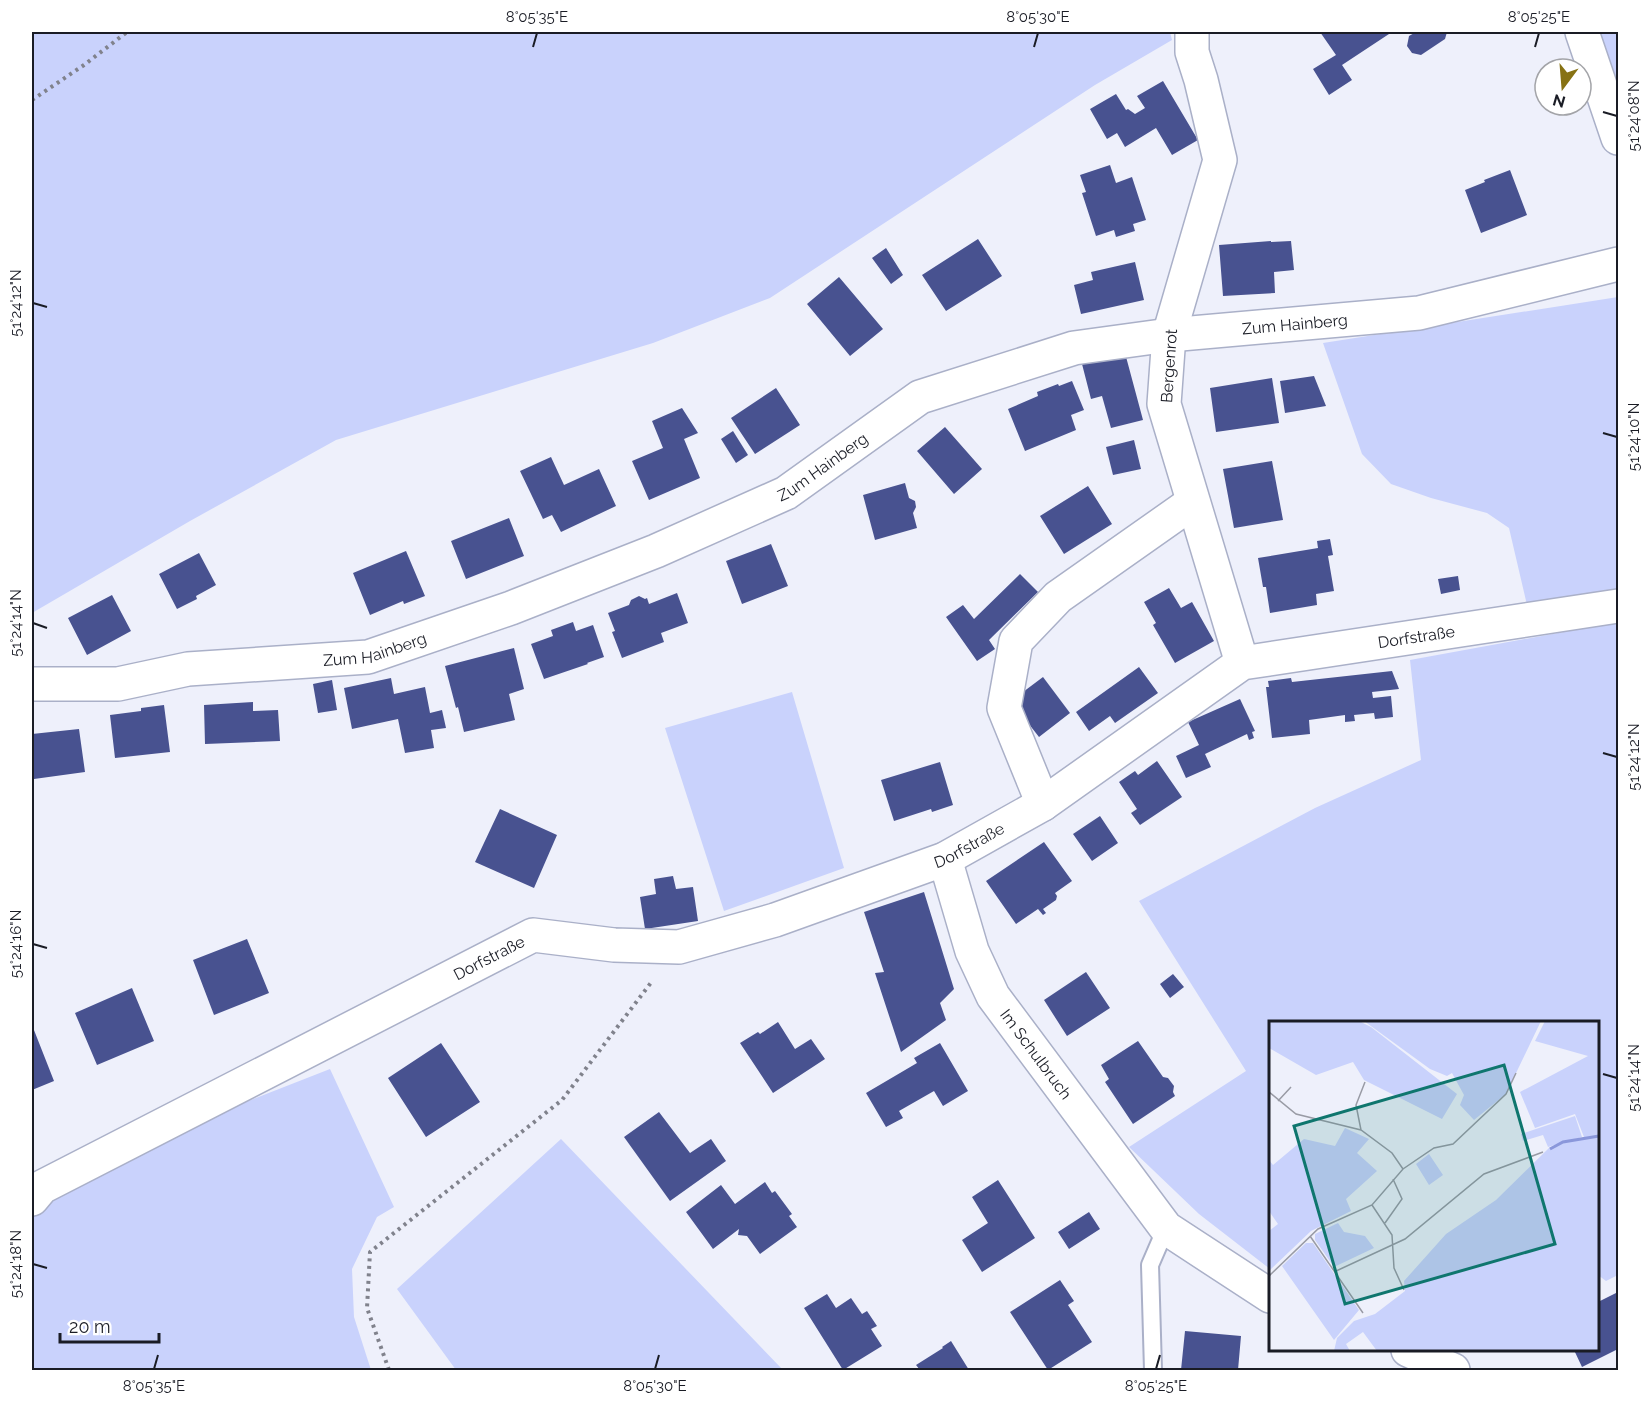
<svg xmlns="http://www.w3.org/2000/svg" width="1650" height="1402" font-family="Raleway,sans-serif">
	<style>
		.green { fill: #c9d2fc }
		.building { fill: #485290 }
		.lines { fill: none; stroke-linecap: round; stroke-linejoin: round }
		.lane-casing { stroke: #aab0c8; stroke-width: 20 }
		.street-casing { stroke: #aab0c8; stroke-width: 36 }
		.path { stroke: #80828c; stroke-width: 4; stroke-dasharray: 3 4.5; stroke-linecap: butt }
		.lane { stroke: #fff; stroke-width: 16 }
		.street { stroke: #fff; stroke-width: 33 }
		.ticks { fill: none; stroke: #1a1c25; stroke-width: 2 }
		.labels { text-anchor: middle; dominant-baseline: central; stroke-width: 6; stroke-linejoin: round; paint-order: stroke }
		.street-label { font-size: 16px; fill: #1a1c25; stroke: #fff }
		.inset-river { fill: none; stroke: #8a97db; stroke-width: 3 }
		.inset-road { fill: none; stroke: #999ba5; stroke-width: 1.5 }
		.view { fill: #0f766e; fill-opacity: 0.15; stroke: #0f766e; stroke-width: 3 }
		.inset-edge { fill: none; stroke: #1a1c25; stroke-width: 3 }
		.neatline { fill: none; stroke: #1a1c25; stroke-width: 2 }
		.ticks-label { font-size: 15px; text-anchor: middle; fill: #1a1c25 }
	</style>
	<rect width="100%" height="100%" fill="#eef0fb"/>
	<path class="green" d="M32,32H1170L1172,40L1095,85L770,298L653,343L336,440L190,521L32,613Z
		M1593,32H1618V106Z
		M1618,297V589L1527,605L1509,528L1487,513L1431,498L1391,484L1362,454L1323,343Z
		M1618,622V1275L1606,1281L1598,1275V1022H1270V1269L1199,1214L1129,1147L1246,1071L1139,901L1315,808L1421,760L1410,660Z
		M792,692L844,868L724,911L665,728Z
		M330,1069L394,1207L377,1217L352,1269L354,1317L371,1370H32V1203L195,1122Z
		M561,1139L783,1370H456L397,1289Z"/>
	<path class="building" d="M1320,32H1387L1389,34L1342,65L1352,80L1329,95L1313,69L1336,55Z
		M1416,32H1447L1445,39L1421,55L1412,53L1407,46L1409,36Z
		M1163,81L1198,140L1172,155L1156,128L1125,147L1117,133L1107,139L1090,109L1116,94L1126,110L1128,109L1135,114L1145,108L1137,96Z
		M1110,165L1116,183L1132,177L1146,220L1133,224L1135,231L1116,237L1114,230L1096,236L1082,193L1086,192L1080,175Z
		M1510,170L1527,215L1481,233L1465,190L1485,182L1484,180Z
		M978,239L1002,276L946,311L922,275Z
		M1271,241V242L1291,241L1294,270L1274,272L1275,293L1223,296L1219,245Z
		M886,248L903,275L891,284L872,258Z
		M1135,262L1144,300L1081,314L1074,285L1093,280L1091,272Z
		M839,277L883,329L850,356L807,304Z
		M1125,353L1143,420L1111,428L1102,396L1091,399L1082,364Z
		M1314,376L1326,406L1285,413L1280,381Z
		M1272,378L1279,423L1216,432L1210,388Z
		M1072,381L1084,410L1071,415L1076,430L1025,451L1008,409L1038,396L1037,392L1058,384L1059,386Z
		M776,388L800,425L755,454L731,418Z
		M682,408L698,433L684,439L700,478L649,500L632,461L663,448L652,421Z
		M945,427L982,469L954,494L917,451Z
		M733,431L748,455L736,463L721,439Z
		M1134,440L1141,469L1113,475L1106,447Z
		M551,457L564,485L599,469L616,506L561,532L552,515L543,519L520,471Z
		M1272,461L1283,520L1234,528L1223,469Z
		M905,483L909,498L915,501L916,507L913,513L917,528L875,540L863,495Z
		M1088,486L1112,524L1064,554L1040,516Z
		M509,518L524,556L466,579L451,541Z
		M1330,539L1333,555L1328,556L1334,591L1316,594L1317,605L1270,613L1266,587H1263L1258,558L1318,548L1317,541Z
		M771,544L788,586L742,604L726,561Z
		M406,551L425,596L404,604L403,601L370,615L353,573Z
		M199,553L216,585L196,596L197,599L177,609L159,574Z
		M1020,574L1038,592L989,640L995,649L977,661L946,617L963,605L974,619Z
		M1458,576L1460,590L1441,594L1438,579Z
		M1169,588L1181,608L1192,602L1214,641L1175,663L1153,625L1156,623L1144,602Z
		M677,593L688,623L661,633L664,642L622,658L612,632L615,631L608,613L629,605L631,600L639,596L645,599L647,598L649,604Z
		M112,595L131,631L87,655L68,618Z
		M573,622L576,631L593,625L604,657L587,663L588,664L544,679L531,644L553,636L551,630Z
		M514,648L524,689L509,694L515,720L464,732L458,707L456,708L445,666Z
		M1139,667L1158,693L1115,723L1110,716L1089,731L1076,712Z
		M1392,671L1399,689L1372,692L1373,698L1391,696L1393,717L1375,719L1374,713L1354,715L1355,721L1345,722V715L1309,720L1310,734L1272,738L1266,687H1269L1268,681L1291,678L1292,682Z
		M1043,677L1070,713L1039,737L1011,701Z
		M391,678L394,694L425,687L430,713L442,710L446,728L431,730L434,748L405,753L398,719L352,729L344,688Z
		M332,680L337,710L318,713L313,684Z
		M1240,699L1255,731L1252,732L1254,738L1249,740L1247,734L1205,754L1211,767L1186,778L1176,756L1199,745L1188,722Z
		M253,702V711L278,710L280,741L205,744L204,705Z
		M164,705L170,752L115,758L110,715L141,711V708Z
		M79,729L85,772L34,779L32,764V734Z
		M1157,761L1182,797L1140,825L1131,813L1137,809L1119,782L1135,771L1138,775Z
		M940,762L953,805L932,812L931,809L894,821L881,780Z
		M500,809L557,835L534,888L475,862Z
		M1100,816L1118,843L1092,861L1073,834Z
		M1044,842L1072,881L1055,893L1057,896L1056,900L1043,909L1046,913L1043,915L1038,909L1016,924L986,881Z
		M673,876L676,889L693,887L698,921L645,929L640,897L656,894L654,879Z
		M924,892L954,989L940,1003L946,1020L901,1052L875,973L884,972L864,912Z
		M247,939L269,993L214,1015L193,960Z
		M1086,972L1110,1008L1067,1036L1044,1000Z
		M1173,974L1184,987L1170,998L1160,984Z
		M132,988L154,1041L97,1065L75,1013Z
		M778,1022L795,1049L811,1039L825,1059L773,1093L740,1043L758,1032L760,1034Z
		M32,1025L54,1081L32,1090Z
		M1138,1041L1163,1077L1168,1078L1174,1086L1173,1092L1175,1096L1133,1124L1105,1082L1109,1079L1101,1065Z
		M441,1043L480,1102L426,1137L388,1078Z
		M940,1043L968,1091L943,1106L934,1091L899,1111L903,1118L886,1127L866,1093L917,1063L914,1058Z
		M659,1112L690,1153L711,1139L726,1161L670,1201L624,1137Z
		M998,1180L1035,1238L982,1272L962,1240L988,1223L972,1197Z
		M765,1182L772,1193L775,1191L792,1214L789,1216L797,1227L760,1254L747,1236L738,1235L739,1229L713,1249L686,1212L721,1185L735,1204Z
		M1089,1212L1100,1229L1069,1249L1058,1232Z
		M1060,1280L1074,1301L1068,1305L1092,1342L1048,1370L1010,1312Z
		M1618,1292V1349L1582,1367L1574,1350H1598V1302Z
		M827,1294L836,1308L851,1298L862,1314L867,1311L877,1326L871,1329L882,1346L843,1370L804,1308Z
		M1185,1331L1241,1336L1238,1370H1181Z
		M951,1341L969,1370H920L916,1365L943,1348L942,1347Z"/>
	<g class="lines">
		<defs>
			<path id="lane" d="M1153,1370L1150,1265L1166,1228"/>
			<g id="street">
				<path d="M1192,32V52L1201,80L1220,160L1169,335L1164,404L1242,663"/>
				<path d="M1582,32L1618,138"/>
				<path id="s1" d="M32,684H118L188,669L368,657L511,608L656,551L786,493L920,397L1074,348L1169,335L1419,313L1618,264"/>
				<path d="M1043,804L1004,708L1016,641L1058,597L1193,502"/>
				<path id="s2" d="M945,859L972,951L993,996L1166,1228L1270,1296"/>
				<path id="s3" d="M32,1199L42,1187L533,935L614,945L679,947L775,920L945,859L1043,804L1242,663L1618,606"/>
				<path d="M1408,1350L1453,1370"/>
			</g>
		</defs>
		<use href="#lane" class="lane-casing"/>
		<use href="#street" class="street-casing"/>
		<path class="path" d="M32,100L84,65L127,32
			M389,1370L367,1308L370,1252L562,1100L653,980"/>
		<use href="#lane" class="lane"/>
		<use href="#street" class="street"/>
	</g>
	<path class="ticks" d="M533,47L537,33M1034,47L1038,33M1535,47L1539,33M1603,112L1617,116M33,303L47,307M1603,433L1617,437M33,623L47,628M1603,753L1617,757M33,944L47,948M1603,1074L1617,1078M33,1264L47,1268M154,1369L158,1355M655,1369L659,1355M1156,1369L1160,1355"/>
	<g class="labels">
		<g class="street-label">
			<text stroke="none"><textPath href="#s1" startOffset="1336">Zum Hainberg</textPath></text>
			<text transform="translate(1169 366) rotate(-86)">Bergenrot</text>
			<text stroke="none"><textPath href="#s1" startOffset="832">Zum Hainberg</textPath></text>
			<text stroke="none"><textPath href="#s3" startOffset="1527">Dorfstraße</textPath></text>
			<text stroke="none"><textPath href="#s1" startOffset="346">Zum Hainberg</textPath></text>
			<text stroke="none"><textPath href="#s3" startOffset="1022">Dorfstraße</textPath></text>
			<text stroke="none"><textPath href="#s3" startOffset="518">Dorfstraße</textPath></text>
			<text stroke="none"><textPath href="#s2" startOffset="218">Im Schulbruch</textPath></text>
		</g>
	</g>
	<g transform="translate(1269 1021)">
		<rect width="330" height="330" fill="#eef0fb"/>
		<path d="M0,0H90L102,6L188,73L173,98L95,59L84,41L47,54L0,27ZM95,0H272L237,73L205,99L191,84L195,74L183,52L178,55L161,48ZM276,0H330V330H108L94,311L77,323L81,330H65L68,317L85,300L106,293L136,270L135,260L177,213L227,179L281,126L315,116L306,93L266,107L251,71L319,35L266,20ZM306,95L313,116L279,126L274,114L254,120L252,113ZM76,107L100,118L88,132L108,150L77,178L82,190L42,210L0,250V210L9,203L0,190V139L4,144L35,118L66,125ZM160,133L174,154L160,164L147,143ZM69,202L75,211L96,215L105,227L65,246L46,219V213ZM37,222H44L90,289L65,319L13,245Z" fill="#c9d2fc"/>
		<path class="inset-river" d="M281,128L294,121L330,115"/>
		<path class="inset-road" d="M0,71L27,93L92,109L123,132L134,148M9,80L22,66M92,109L87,84L96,61M103,184L123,214L125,247L135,269M116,202L133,178L124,158M41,215L94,292M65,251L136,218L215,153L274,131M0,255L49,208L103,184L134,148L165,127L184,123L237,73L247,52"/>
		<path class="view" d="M235,44L286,223L76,283L25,105Z"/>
		<rect width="330" height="330" class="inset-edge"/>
	</g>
	<rect width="1650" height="1402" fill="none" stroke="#ffffff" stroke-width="66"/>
	<g transform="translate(1563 87) rotate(196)"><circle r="28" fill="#ffffff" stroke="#a3a4a8" stroke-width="1.5"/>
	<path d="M0-4.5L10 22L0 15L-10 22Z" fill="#877213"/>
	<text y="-9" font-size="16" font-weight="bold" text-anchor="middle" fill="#1a1c25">N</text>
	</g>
	<path d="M60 1333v9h99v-9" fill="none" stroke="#1a1c25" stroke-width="3"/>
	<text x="69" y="1333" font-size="18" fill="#1a1c25" stroke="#ffffff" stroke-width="4.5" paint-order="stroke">20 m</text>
	<rect x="33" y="33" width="1584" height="1336" class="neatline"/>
	<g class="ticks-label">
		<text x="537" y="22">8°05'35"E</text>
		<text x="1038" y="22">8°05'30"E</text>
		<text x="1539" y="22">8°05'25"E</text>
		<text transform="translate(1634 116) rotate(-90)" y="5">51°24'08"N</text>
		<text transform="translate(16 303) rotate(-90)" y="5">51°24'12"N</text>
		<text transform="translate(1634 437) rotate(-90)" y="5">51°24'10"N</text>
		<text transform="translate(16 623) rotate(-90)" y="5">51°24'14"N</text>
		<text transform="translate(1634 757) rotate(-90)" y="5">51°24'12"N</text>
		<text transform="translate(16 944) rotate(-90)" y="5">51°24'16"N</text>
		<text transform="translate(1634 1078) rotate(-90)" y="5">51°24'14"N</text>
		<text transform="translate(16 1264) rotate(-90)" y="5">51°24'18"N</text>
		<text x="154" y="1391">8°05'35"E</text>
		<text x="655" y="1391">8°05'30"E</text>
		<text x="1156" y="1391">8°05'25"E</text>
	</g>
</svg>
